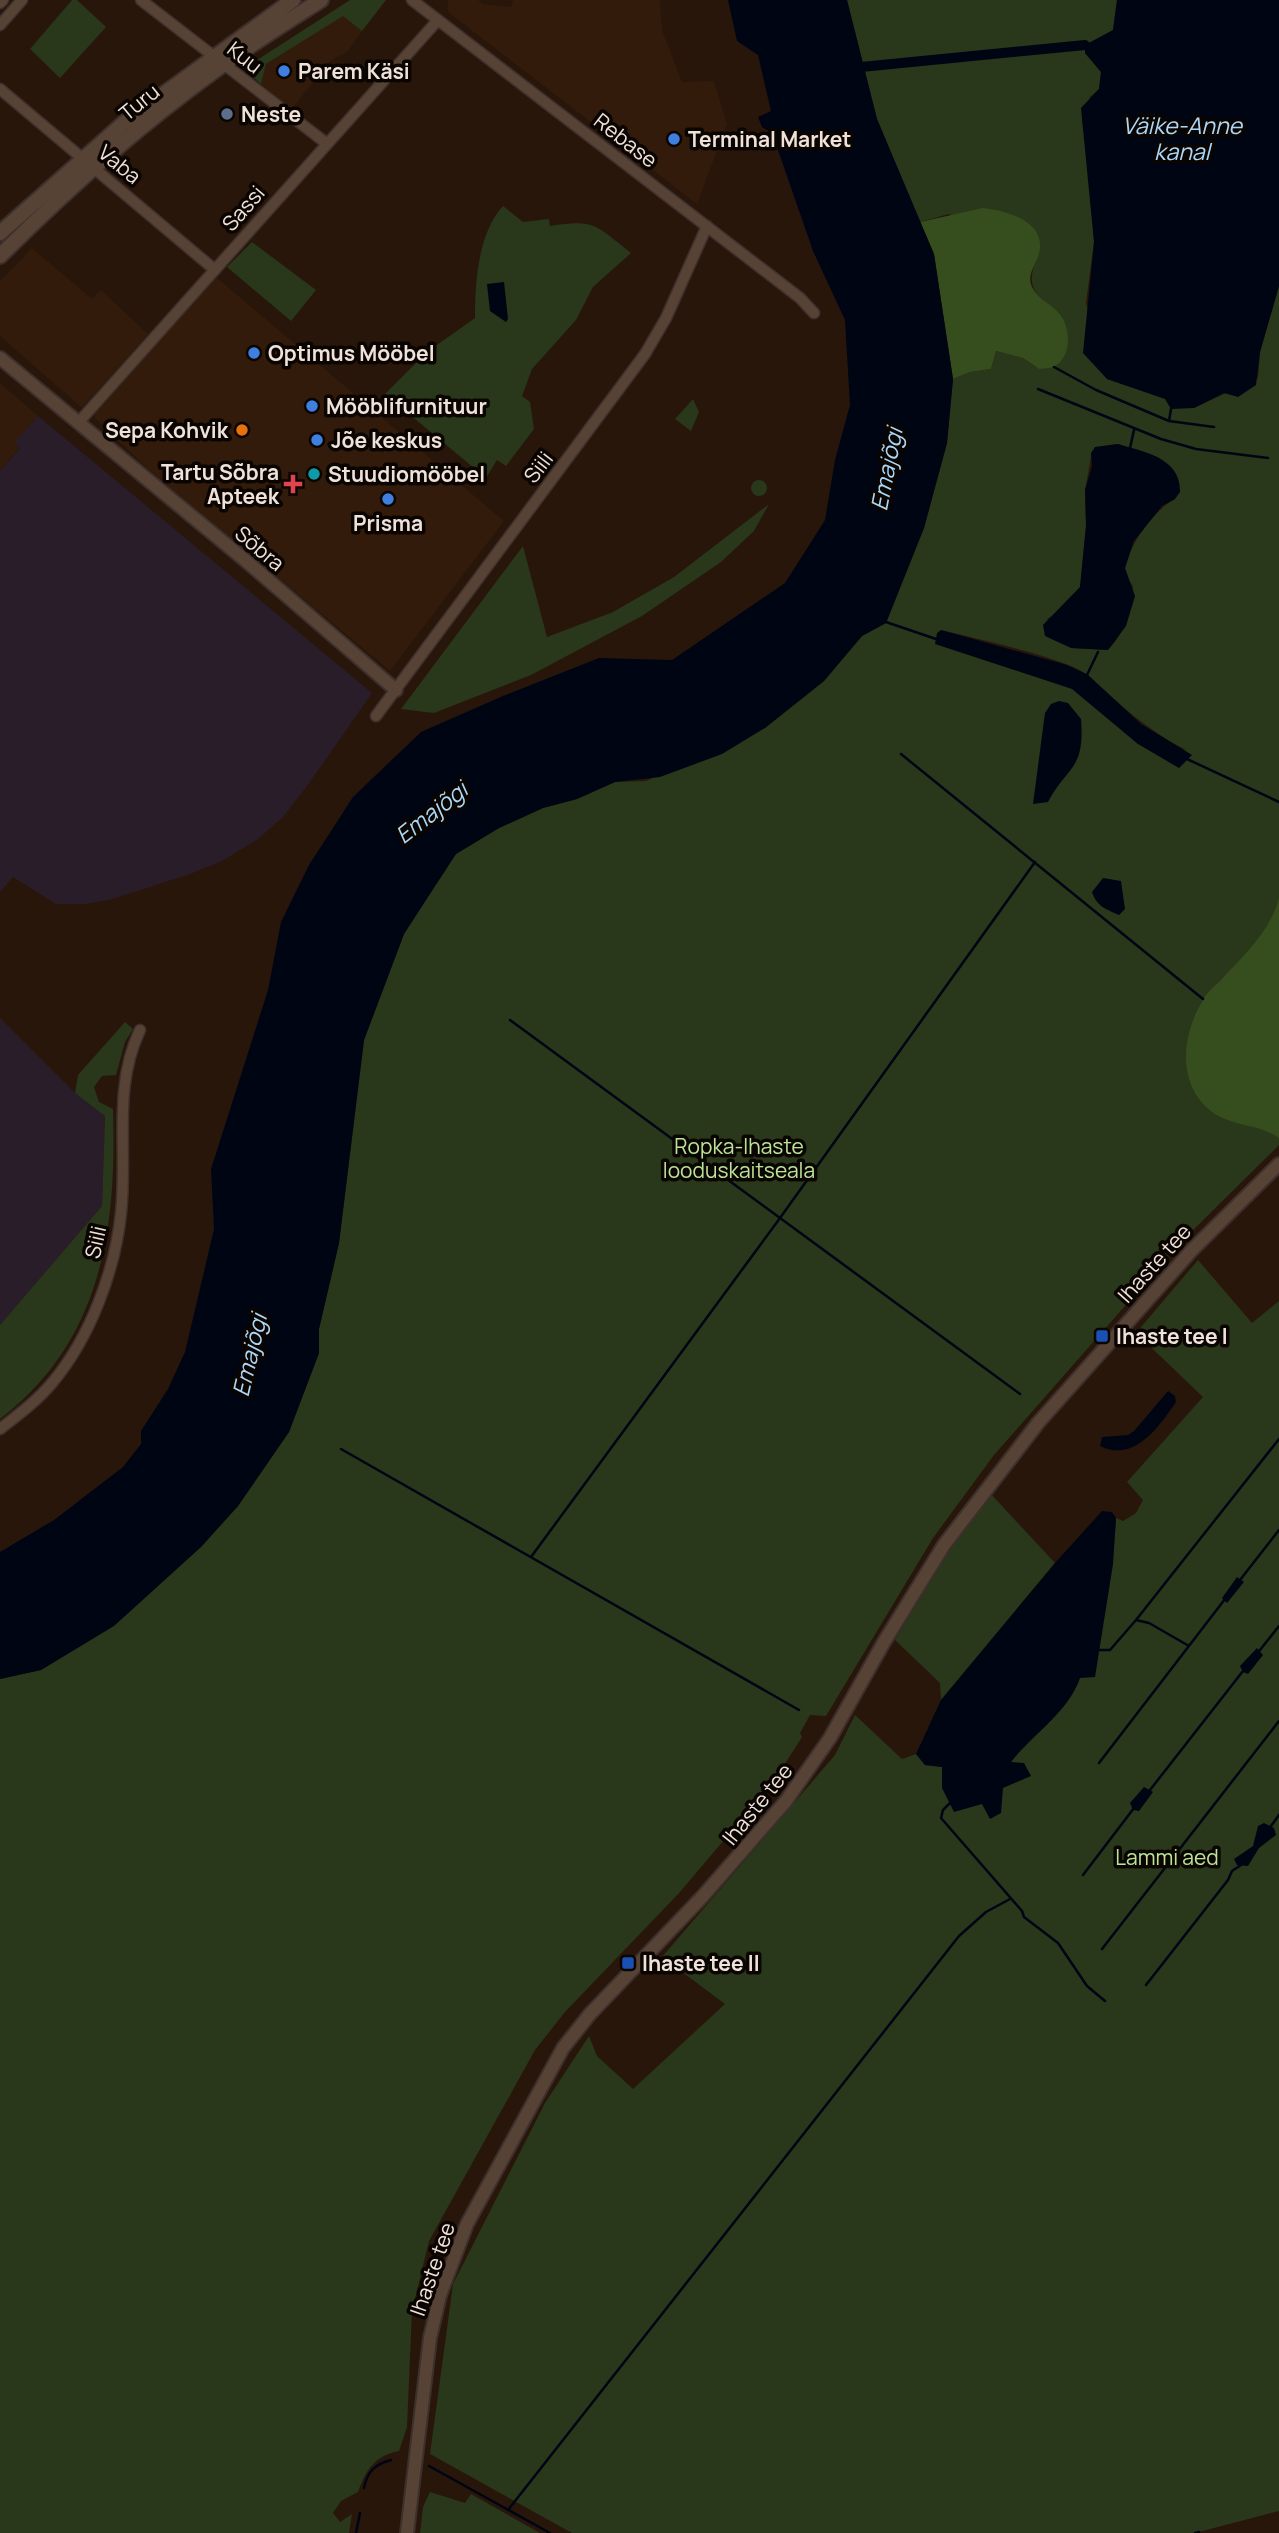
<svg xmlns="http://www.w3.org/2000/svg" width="1279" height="2533" font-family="Manrope,sans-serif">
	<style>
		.built { fill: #321b0b }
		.industrial { fill: #2a1d2a }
		.green { fill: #29371b; fill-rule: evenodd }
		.forest { fill: #364e1d }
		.water { fill: #000514 }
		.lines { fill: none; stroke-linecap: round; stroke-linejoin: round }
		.stream { stroke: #000514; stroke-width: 2.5 }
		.canal { stroke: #000514; stroke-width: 10 }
		.minor-casing { stroke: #3d302c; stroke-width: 13 }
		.tertiary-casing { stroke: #3d302c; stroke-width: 16 }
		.secondary-casing { stroke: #3d302c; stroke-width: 18 }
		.minor { stroke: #574336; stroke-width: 10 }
		.tertiary { stroke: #574336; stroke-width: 12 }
		.secondary { stroke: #574336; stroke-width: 14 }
		.shop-dot { fill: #3f7fe0; stroke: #0b0502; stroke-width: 2.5 }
		.service-dot { fill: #5c6f8a; stroke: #0b0502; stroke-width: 2.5 }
		.food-dot { fill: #e8710a; stroke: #0b0502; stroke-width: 2.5 }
		.culture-dot { fill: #0f9aa8; stroke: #0b0502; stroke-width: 2.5 }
		.health-dot { fill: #e0444e; stroke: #0b0502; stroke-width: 2.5 }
		.transit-dot { fill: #1a4fb4; stroke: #0b0502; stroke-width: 2.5 }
		.labels { text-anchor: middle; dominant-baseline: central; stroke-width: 7; stroke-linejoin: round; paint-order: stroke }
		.street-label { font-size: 21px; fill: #efe2db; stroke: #0b0502 }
		.poi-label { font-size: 21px; font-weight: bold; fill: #efe2db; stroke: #0b0502; text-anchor: start }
		.park-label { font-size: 21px; fill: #bbe497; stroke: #0b0502 }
		.water-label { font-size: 23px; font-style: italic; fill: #abd7f9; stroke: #0b0502 }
	</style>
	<rect width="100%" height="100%" fill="#28160b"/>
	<path class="built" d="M448,0H478L483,4L511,7L513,0H660L662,30L682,82L714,81L727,124L697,204L448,12Z
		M343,15L362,31L348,51L330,61L291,110L261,84L266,64Z
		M32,248L92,299L101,290L148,334L82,408L0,336V281Z
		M216,277L504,521L390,671L148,469L93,416Z
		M0,383L38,416L15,443L20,447L0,471Z"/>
	<path class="industrial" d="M38,416L372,693L307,786L283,817L258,839L222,861L190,874L109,900L85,904H56L13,877L0,892V471L20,448L14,443Z
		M0,1018L75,1093L105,1115L102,1206L0,1325Z"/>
	<path class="green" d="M72,0H77L106,27L60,78L30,49Z
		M350,0H386L362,31L343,16L266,64L261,84L246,71L254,62Z
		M847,0H1117L1113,30L1085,53L1101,72L1099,89L1090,97L1082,121L1089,162L1094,242L1086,303L1107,379L1194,408L1258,378L1260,352L1279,286V1145L1182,1241L994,1455L933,1538L826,1716L810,1715L800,1733L802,1737L774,1781L680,1892L565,2012L535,2050L429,2241L412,2311L407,2427L399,2451C374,2456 366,2470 358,2492L341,2501L333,2513L340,2522L352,2514L349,2533H0V1679L41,1670L114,1625L201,1547L238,1506L289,1432L319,1353V1329L339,1243L364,1040L404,934L447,865L456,854L499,828L543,808L577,799L615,782L646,781L765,728L824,681L862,636L886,623L924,528L947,443L953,379L970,372L991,369L996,351L1023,358L1039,369L1060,314C1035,294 1023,287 1039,254L949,214L920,222L877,119ZM1118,444L1130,448L1175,499C1155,509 1125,549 1125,572C1126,577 1130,582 1133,586C1129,611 1126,632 1108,650L1071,648L1047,619L1059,612L1080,587L1086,526L1085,490L1092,452L1096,447ZM941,630C970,637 1071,659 1089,676C1119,704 1148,731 1186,750L1138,744L1072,688Z
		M503,206L523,222L549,219L550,226C596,219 595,225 631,253L593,287L576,320L532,369L522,396L530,402L534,429L506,466L497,460L486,478L385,394L427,352L475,318C475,282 478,233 503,206Z
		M252,242L316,290L291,321L227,267Z
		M693,399L699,412L691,431L675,419Z
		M751 488a8 8 0 1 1 16 0a8 8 0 1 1-16 0Z
		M769,504L754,531L721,562L642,616L531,675L434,713L401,709L523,546L547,637L613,612L674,577Z
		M125,1022L133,1029L125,1042L116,1075L102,1076L94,1087L99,1102L113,1109C117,1228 102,1341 0,1419V1325L102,1206L105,1116L75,1093L78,1075Z
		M1198,1260L1252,1323L1279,1301V2511L1195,2533H572L430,2454L453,2284L545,2103L589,2036L597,2056L633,2089L725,2004L662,1957L835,1755L855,1715L902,1759L916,1754L925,1765L942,1767V1788H1003L1024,1763H1010C1024,1745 1041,1733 1054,1716C1099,1659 1112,1588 1116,1518L1123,1521L1136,1513L1143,1500L1127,1482L1203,1397L1136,1333Z
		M990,1493L1055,1563L941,1700L940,1683L895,1640L933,1574Z
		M430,2492L465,2503L471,2494L540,2533H420L423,2507Z"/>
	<path class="forest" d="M983,208C1008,211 1050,222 1038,257C1034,267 1027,276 1032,287C1038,299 1051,304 1059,313C1071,327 1072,356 1055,366C1051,369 1043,368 1039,369L1023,358L996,351L991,369L970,372L953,379L934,254L920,222Z
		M1279,898V1138C1260,1124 1235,1127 1215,1114C1176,1088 1181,1036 1203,1000C1207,992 1215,986 1221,980C1244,955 1270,932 1279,898Z"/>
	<path class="water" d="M728,0H847L877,119L934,254L953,379L947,443L924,528L886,623L862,636L824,681L765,728L722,754L660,777L615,782L577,799L543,808L499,828L456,854L404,934L364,1040L339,1243L319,1329V1353L289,1432L238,1506L201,1547L114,1626L41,1670L0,1679V1552L54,1520L123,1467L141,1444V1431L168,1389L185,1352L214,1229L211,1169L268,990L281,922L309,865L353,797L421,732L503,696L599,658L672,660L785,583L825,520L835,460L850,405L845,320L813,251L772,133L762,127L758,117L771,111L758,55L737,41Z
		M1117,0H1279V286L1260,352L1256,385L1238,397L1224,393L1194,408L1171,409L1165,399L1107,379L1083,353L1094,242L1081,108L1099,89L1101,72L1085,53V45L1113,30Z
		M504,282L508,319L506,322L490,311L487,284Z
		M1118,444C1143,452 1181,457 1180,492L1175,499L1162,506L1134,541L1125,568L1135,596L1126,626L1108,650L1071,648L1045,636L1043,625L1080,587L1086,526L1085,490L1092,466L1091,453L1095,447Z
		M941,630L1067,665L1088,675L1141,724L1192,755L1179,768L1138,744L1072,689L935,644L937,633Z
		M1059,701L1068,703L1081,719C1085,770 1068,765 1048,802L1033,804L1045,713L1051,704Z
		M1103,878L1121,881L1125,909L1119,915C1106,909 1097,907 1092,892Z
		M1168,1391L1175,1396L1176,1402C1159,1427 1134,1463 1100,1446L1102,1437L1128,1435L1134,1431Z
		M1102,1511L1112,1512L1116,1518L1113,1564L1095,1677L1080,1678C1068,1713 1033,1733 1011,1762L1024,1763L1031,1776L1003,1788L1001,1813L990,1819L982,1804L954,1812L942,1788V1767L925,1765L916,1754L941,1700L1055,1563Z
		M1237,1577L1244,1582L1227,1603L1222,1598Z
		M1257,1648L1263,1655L1248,1674L1243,1672L1240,1666Z
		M1144,1787L1153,1792L1139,1811L1133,1810L1130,1803Z
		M1264,1823L1274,1828L1276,1835L1259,1848L1248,1866L1237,1865L1234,1859L1253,1846L1258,1826Z"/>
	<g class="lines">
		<path class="stream" d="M1054,367L1096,390L1169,421
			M1038,389L1161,439L1196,449L1268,458
			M1171,409L1169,421L1214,427
			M1130,448L1134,430
			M883,621L936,639
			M1086,677L1098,652
			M901,754L1203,999
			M1187,759L1279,802
			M510,1020L1020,1394
			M341,1449L799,1710
			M531,1557L780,1218L1035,862
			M1240,1580L1279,1530
			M1136,1620L1279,1439
			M1099,1650H1110L1136,1620L1149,1623L1189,1646
			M1260,1650L1279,1626
			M1099,1763L1225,1599
			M1150,1790L1243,1671
			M950,1803L943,1810L941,1818L1022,1911L1024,1917L1058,1943L1087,1986L1105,2001
			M1271,1826L1279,1815
			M1083,1875L1134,1808
			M1102,1949L1279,1721
			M1146,1985L1228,1880L1232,1871L1241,1865
			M429,2466L550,2533
			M364,2488C367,2472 375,2464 391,2460
			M508,2510L959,1936L986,1912L1010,1899
			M356,2533L360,2513
			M1195,2533L1199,2532"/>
		<path class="canal" d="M851,68L1085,45"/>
		<defs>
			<path id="minor" d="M141,0L326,143
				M412,0L800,298L814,313
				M0,3L3,0
				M0,25L22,0
				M0,89L215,270
				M78,423L438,20
				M376,716L645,354L666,318L707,226
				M0,1429C18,1415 37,1401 52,1383C90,1338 115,1271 121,1213C128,1150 112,1089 140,1030"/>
			<path id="tertiary" d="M0,358L245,560L396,690
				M407,2533L430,2338L440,2295L467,2224L563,2048L590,2014L703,1896L786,1801L830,1738L884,1642L944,1545L1038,1423L1192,1250L1279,1164"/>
			<path id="secondary" d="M0,233L124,123L293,0
				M0,256C67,189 137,127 214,71C248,46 285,23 321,0"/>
		</defs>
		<use href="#minor" class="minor-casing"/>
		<use href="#tertiary" class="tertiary-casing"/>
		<use href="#secondary" class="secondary-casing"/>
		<use href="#minor" class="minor"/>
		<use href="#tertiary" class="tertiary"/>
		<use href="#secondary" class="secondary"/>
	</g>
	<g class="shop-dot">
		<circle cx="284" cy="71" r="7"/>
		<circle cx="674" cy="139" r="7"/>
		<circle cx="254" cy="353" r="7"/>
		<circle cx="312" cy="406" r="7"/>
		<circle cx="317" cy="440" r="7"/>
		<circle cx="388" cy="499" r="7"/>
	</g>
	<circle class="service-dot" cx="227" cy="114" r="7"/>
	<circle class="food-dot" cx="242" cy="430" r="7"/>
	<circle class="culture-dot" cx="314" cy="474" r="7"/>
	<path class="health-dot" d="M289.5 473.5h7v7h7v7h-7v7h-7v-7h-7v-7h7z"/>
	<g class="transit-dot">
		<rect x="1095" y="1329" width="14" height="14" rx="3.5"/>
		<rect x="621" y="1956" width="14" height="14" rx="3.5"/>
	</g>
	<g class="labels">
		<g class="street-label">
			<text transform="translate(245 57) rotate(38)">Kuu</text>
			<text transform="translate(139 102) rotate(-39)">Turu</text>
			<text transform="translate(626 140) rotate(38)">Rebase</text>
			<text transform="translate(120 164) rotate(39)">Vaba</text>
			<text transform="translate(243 208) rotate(-49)">Sassi</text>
			<text transform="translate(538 467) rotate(-53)">Siili</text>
			<text transform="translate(260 548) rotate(40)">Sõbra</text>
			<text transform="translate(95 1242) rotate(-77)">Siili</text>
			<text transform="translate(1154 1263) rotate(-48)">Ihaste tee</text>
			<text transform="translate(757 1804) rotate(-51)">Ihaste tee</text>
			<text transform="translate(432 2269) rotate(-71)">Ihaste tee</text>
		</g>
		<g class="poi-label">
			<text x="298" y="71">Parem Käsi</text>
			<text x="241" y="114">Neste</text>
			<text x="688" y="139">Terminal Market</text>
			<text x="268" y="353">Optimus Mööbel</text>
			<text x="326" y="406">Mööblifurnituur</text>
			<text x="228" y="430" text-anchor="end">Sepa Kohvik</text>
			<text x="331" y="440">Jõe keskus</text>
			<text x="279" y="472" text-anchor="end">Tartu Sõbra<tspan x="279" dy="24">Apteek</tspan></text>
			<text x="328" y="474">Stuudiomööbel</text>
			<text x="388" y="523" text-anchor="middle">Prisma</text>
			<text x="1116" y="1336">Ihaste tee I</text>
			<text x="642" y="1963">Ihaste tee II</text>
		</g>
		<g class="park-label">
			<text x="739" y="1146">Ropka-Ihaste<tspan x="739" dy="24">looduskaitseala</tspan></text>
			<text x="1167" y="1857">Lammi aed</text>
		</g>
		<g class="water-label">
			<text x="1182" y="125">Väike-Anne<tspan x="1182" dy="26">kanal</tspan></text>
			<text transform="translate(886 469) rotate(-79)">Emajõgi</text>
			<text transform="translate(431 812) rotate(-38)">Emajõgi</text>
			<text transform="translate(249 1355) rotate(-77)">Emajõgi</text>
		</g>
	</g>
</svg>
